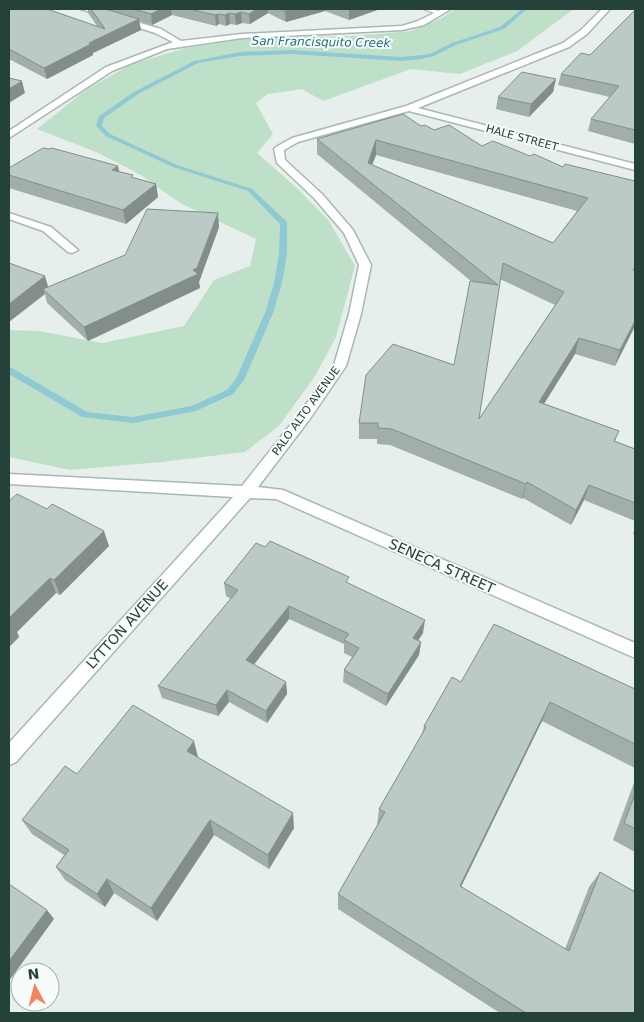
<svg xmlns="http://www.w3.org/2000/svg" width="644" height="1022" font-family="'DejaVu Sans',sans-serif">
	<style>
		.green { fill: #bfe0c8 }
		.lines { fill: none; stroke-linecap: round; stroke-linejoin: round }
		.stream { fill: #8ec9d4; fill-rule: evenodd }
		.service-casing { stroke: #a8b8b2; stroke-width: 2 }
		.minor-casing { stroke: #a8b8b2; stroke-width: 3 }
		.service { fill: #fff; fill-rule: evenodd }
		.minor { fill: #fff; fill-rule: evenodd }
		.wall { fill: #a1aea9; fill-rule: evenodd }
		.shaded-wall { fill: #838d89 }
		.building { fill: #bbcac4; stroke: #838d89; fill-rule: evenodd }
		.labels { text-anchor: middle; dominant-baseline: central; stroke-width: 4; stroke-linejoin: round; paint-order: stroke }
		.far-street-label { font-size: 11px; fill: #24423a; stroke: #f7fbf9 }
		.far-water-label { font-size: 12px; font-style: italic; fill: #1c6f80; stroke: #f7fbf9 }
		.street-label { font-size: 14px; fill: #24423a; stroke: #f7fbf9 }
	</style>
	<rect width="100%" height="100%" fill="#e6efeb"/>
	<path class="green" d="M456,9H574L517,51L460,74L411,69L323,101L302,89L268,94L256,103L273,134L257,153L297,188L329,221L355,266L336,337L315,376L279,426L245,452L161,462L70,470L9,457V330L39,331L102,343L184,326L214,280L250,266L256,239L180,203L141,175L96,152L37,129L87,89L132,64L186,48L251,38L354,36L411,31L440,19Z"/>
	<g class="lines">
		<path class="stream" d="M522,9H527L504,29L456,45L434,56L422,59L401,61L291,54L240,56L198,63L138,94L104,118L102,126L110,134L177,165L252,189L287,222V254L282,283L273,313L244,380L233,394L196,411L133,423L82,417L9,374V367L12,368L87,412L133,417L191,406L227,390L236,379L265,313L274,283L279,254L280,224L248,191L173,167L106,136L96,126L99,116L134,92L194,61L240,52L291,50L401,57L422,55L430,54L452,43L500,27Z"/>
		<defs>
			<path id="service" d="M423,9H433L443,13L440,15Z"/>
			<path id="minor" d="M81,9H92L161,29L181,41L242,34L402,26L418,21L442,9H451L424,25L402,30L242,38L167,49L112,71L9,138V131L106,67L173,42L155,33Z
				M602,9H610L587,34L569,47L418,108L635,164V170L409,111L298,142L284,150L285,160L322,194L353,230L371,265L361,314L346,366L309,420L258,487L283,490L635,643V658L276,499L250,498L16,762L9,765V743L233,497L9,484V474L242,486L299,414L334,365L349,314L359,265L344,233L314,198L277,163L274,149L276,147L292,138L406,106L563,43L581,30Z
				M9,213L51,227L78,250L72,253L68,252L43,231L9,219Z"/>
		</defs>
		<use href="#service" class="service-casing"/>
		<use href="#minor" class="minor-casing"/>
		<use href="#service" class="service"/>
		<use href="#minor" class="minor"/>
	</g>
	<path class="wall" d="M9,9L97,26L88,13V9H380L349,20L325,11L286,22L268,13L250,24L242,23L236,25L230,24L226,26L219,24L216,26L172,15L152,25L139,21L141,30L93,53V55L47,79L9,59Z
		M635,10V144L588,131L591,119L610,97L558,85L561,74L590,55Z
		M556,79L553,92L529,117L496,109L498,97Z
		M421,126L482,146L530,156L563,167L635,181V326L615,366L575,354L544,404L619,431L615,441L635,449V521L584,500L571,525L523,498L522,499L390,445L377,444V439H359V423L454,365L471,281L317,154V139ZM376,155L577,211L553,243L372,165ZM500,279L555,305L479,419Z
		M9,168L120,172L134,178L156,184L158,197L126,224L9,188Z
		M219,227L199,282L200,288L88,341L47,303L45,294L9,263L49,287Z
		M9,501L109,546L60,595L56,593L17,632L19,637L9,647Z
		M635,528V535L633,534Z
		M224,583L349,584L423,633L418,641L421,642L419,655L386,706L343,682L344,670L352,657L344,653V644L289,619L254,665L286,682L287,694L267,723L229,702L218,716L162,698L158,686L231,599L226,596Z
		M461,682L635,689V768L542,721L461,887L565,949L589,887L600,872L633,891L635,885V1013H500L338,909V894L377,826L379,809L422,734L424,726Z
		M198,757L294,828L269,869L214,835L157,921L114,893L105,907L65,880L56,867L64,855L32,834L22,820L77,774Z
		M635,780V852L613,840Z"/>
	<path class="shaded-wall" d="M161,9H171L172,15L152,25L151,14Z
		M257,9H268V13L250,24L249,14Z
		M295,9H325V11L286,22L285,11Z
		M351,9H380L349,20V10Z
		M241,12L242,23L236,25L235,14Z
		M229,13L230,24L226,26L225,15Z
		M218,14L219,24L216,26L215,15Z
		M139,19L141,30L93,53V55L47,79L44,68L89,43Z
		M556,79L553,92L529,117L531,104Z
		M22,81L25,93L9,103V89Z
		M376,140V155L367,178L368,163Z
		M118,166L121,179L112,170Z
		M156,184L158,197L126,224L123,210Z
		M218,213L219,227L199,282L200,288L88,341L84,327L193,270Z
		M45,276L49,290L43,289L45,294L9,322V304Z
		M635,321V326L615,366L620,350Z
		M579,338L575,354L535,418L539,402Z
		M527,482L523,498L522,499L526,484Z
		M589,485L584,500L571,525L576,510Z
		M104,531L109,546L60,595L54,580Z
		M50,578L56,593L17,632L19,637L9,647V618Z
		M289,606V619L247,673L246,660Z
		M425,620L423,633L411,651L413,638Z
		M421,642L419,655L386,706L388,694Z
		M286,682L287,694L267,723L266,711Z
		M227,690L229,702L218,716L216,705Z
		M550,702L542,721L454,901L460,886Z
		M194,741L198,757L191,767L187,751Z
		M293,813L294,828L269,869L268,855Z
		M210,820L214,835L157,921L151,908Z
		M107,879L114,893L105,907L97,894Z
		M47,910L54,919L9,981V961Z"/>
	<path class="building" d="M9,9H47L105,29L91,9H105L139,19L89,43L91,44L44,68L9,49Z
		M133,9H161L151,14Z
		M189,9H257L249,14L241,12L235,14L229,13L225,15L218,14L215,15Z
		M281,9H295L285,11Z
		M635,10V130L591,119L619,86L561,74L581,53L590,55Z
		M522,72L556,79L531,104L498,97Z
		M9,78L22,81L9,89Z
		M403,114L421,126L425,125L434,130L449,125L482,146L493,141L530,156L534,154L563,167L565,164L635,181V267L633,270L635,271V321L620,350L579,338L539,402L619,431L614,441L635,449V503L589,485L576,510L527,482L526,484L392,429L378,428V423H359L366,375L393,344L454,365L470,281L498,285L317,139ZM376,140L588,198L553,243L368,163ZM503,263L564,292L479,419Z
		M43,148L49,149L52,148L118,166L112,170L133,175L131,177L156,184L123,210L9,175V168Z
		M147,209L218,213L197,268L193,270L198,274L84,327L43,289L125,255Z
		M9,263L45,276L9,304Z
		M17,494L47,509L52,504L104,531L54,580L50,578L9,618V501Z
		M270,541L349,577L346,582L425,620L413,638L421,642L388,694L344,670L359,648L344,640L349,634L289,606L246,660L286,682L266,711L227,690L216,705L158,686L238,590L224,583L256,543L265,547Z
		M494,624L635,689V744L550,702L460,886L569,951L600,872L635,892V1013H526L338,894L385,812L379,809L426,727L424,726L452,677L461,682Z
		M133,705L194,741L187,751L293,813L268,855L210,820L151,908L107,879L97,894L56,867L69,850L22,820L65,766L77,774Z
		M635,794V829L624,823Z
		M9,884L47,910L9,961Z"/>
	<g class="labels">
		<g class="far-street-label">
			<text transform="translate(522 138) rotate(15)">HALE STREET</text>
			<text transform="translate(306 411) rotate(-54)">PALO ALTO AVENUE</text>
		</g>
		<g class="far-water-label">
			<text transform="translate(321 42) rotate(1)">San Francisquito Creek</text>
		</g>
		<g class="street-label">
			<text transform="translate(442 566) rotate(24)">SENECA STREET</text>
			<text transform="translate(127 624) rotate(-48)">LYTTON AVENUE</text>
		</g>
	</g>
	<rect width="644" height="1022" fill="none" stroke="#24423a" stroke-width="20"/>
	<g transform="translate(35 987) rotate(353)"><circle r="24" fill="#f7fbf9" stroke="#a3b1ad"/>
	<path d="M0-4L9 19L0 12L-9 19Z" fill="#f4845f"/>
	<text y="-8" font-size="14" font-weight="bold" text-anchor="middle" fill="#24423a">N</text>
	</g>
</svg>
